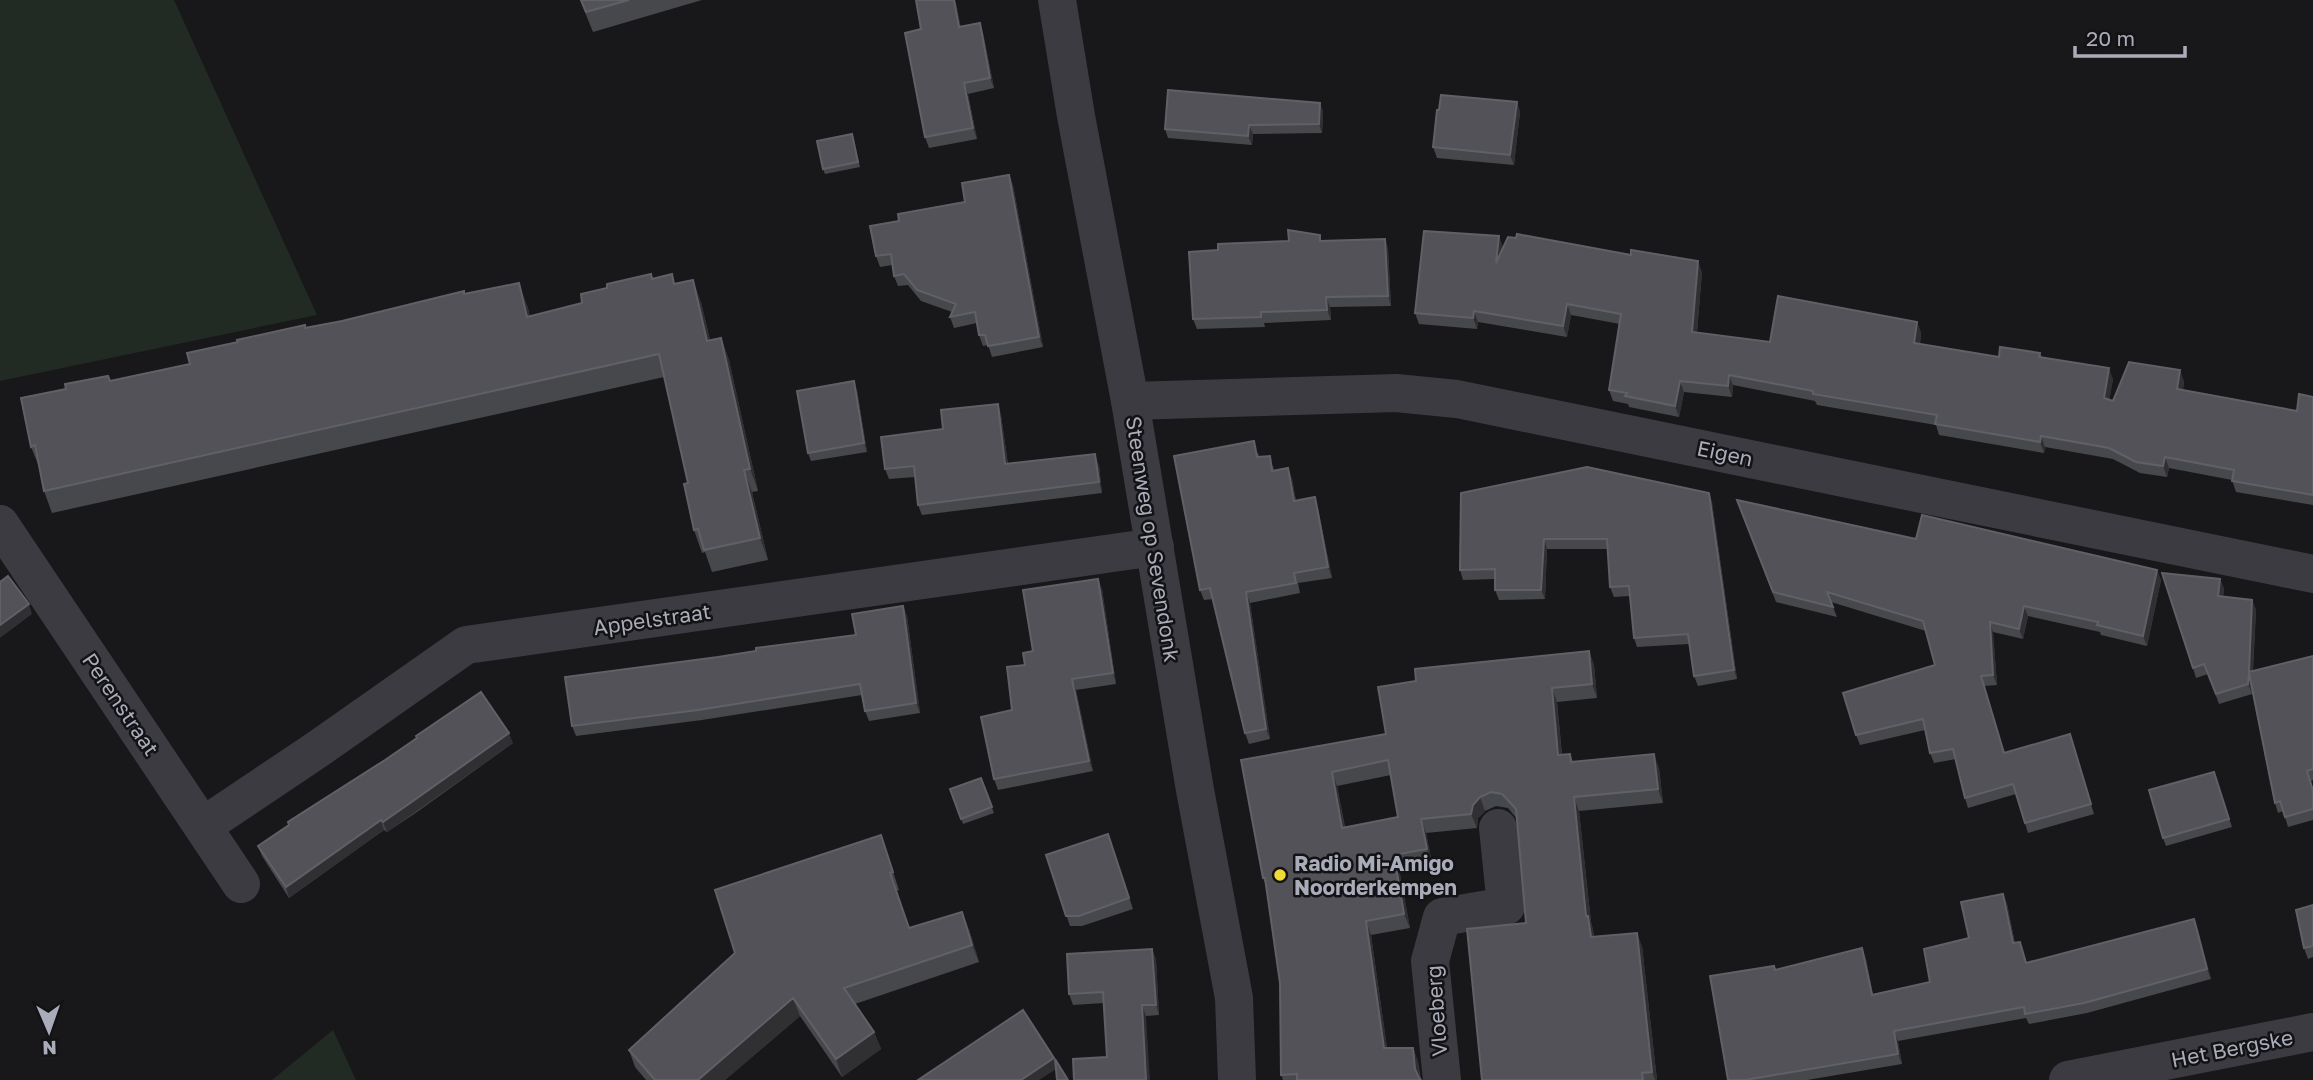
<svg xmlns="http://www.w3.org/2000/svg" width="2313" height="1080" font-family="'Golos Text',sans-serif">
	<style>
		.green { fill: #222a24 }
		.lines { fill: none; stroke-linecap: round; stroke-linejoin: round }
		.minor { stroke: #3b3b41; stroke-width: 38 }
		.tertiary { stroke: #3b3b41; stroke-width: 38 }
		.wall { fill: #47484c; fill-rule: evenodd }
		.shaded-wall { fill: #303033 }
		.building { fill: #525258; stroke: #606067; stroke-width: 2; fill-rule: evenodd }
		.poi-dot { fill: #f0da39; stroke: #131315; stroke-width: 2.5 }
		.labels { text-anchor: middle; dominant-baseline: central; stroke-width: 5; stroke-linejoin: round; paint-order: stroke }
		.street-label { font-size: 21px; fill: #aaacba; stroke: #131315 }
		.poi-label { font-size: 21px; font-weight: bold; fill: #aaacba; stroke: #131315; text-anchor: start }
	</style>
	<rect width="100%" height="100%" fill="#18181a"/>
	<path class="green" d="M0,0H174L317,315L0,381Z
		M333,1030L356,1080H272Z"/>
	<g class="lines">
		<path class="minor" d="M1130,401L1396,393L1457,399L2313,574
			M0,524L241,884
			M203,826L315,751L466,645L1155,547
			M1442,1080L1430,961L1442,917L1506,906L1498,828
			M2068,1080L2313,1032"/>
		<path class="tertiary" d="M1057,0L1076,116L1130,401L1195,790L1234,998L1237,1080"/>
	</g>
	<path class="wall" d="M580,0H702L593,32Z
		M961,26L983,33L994,88L968,94L977,139L929,148L925,137Z
		M1517,102L1520,112L1514,165L1437,158L1433,147Z
		M1320,103L1323,112L1322,133L1253,134L1252,145L1168,138L1165,129Z
		M852,134L860,167L825,174L823,169Z
		M1009,175L1013,185L1043,347L992,357L988,345L983,346L979,335L977,323L954,328L950,317L952,312L921,301L908,285L898,286L894,276L892,265L880,267L876,256L899,221L965,202Z
		M1385,239L1388,249L1391,306L1330,307L1331,320L1264,323L1265,327L1197,329L1193,319L1218,250L1322,241Z
		M1503,248L1702,272L1697,333L1770,342L1917,322L1921,333L1920,344L1999,357L2040,353L2042,357L2113,379L2109,399L2113,401L2184,381L2183,390L2297,411L2313,397V505L2236,492L2232,480L2169,468L2167,477L2140,473L2113,459L2045,447L2044,453L1939,435L1936,425L1817,405L1815,401L1733,385L1732,397L1684,392L1679,417L1629,407L1628,404L1613,401L1609,390L1620,324L1571,315L1567,337L1478,322L1477,329L1419,324L1415,313Z
		M652,278L675,284L701,302L710,340L721,338L729,360L758,491L752,492L768,560L712,572L705,552L702,553L694,530L688,483L664,377L52,513L44,491L40,469L31,447L110,381L190,364L305,327L342,321L464,294L527,305L530,316L582,303Z
		M857,390L867,452L811,461L808,453Z
		M998,404L1001,415L1008,464L1099,465L1102,493L922,515L918,505L915,477L889,479L885,469L943,429Z
		M1258,452L1259,457L1273,466L1274,471L1288,468L1292,479L1296,500L1318,508L1332,578L1298,583L1300,593L1250,603L1270,739L1249,744L1245,733L1213,599L1204,600L1200,590Z
		M1461,493H1709L1712,502L1737,679L1698,686L1694,676L1689,644L1637,647L1634,638L1630,596L1614,597L1610,587L1608,549H1547L1545,599L1499,600L1495,590V579L1463,580L1460,570Z
		M1737,500L1916,539L2157,570L2161,580L2147,646L2101,635L2100,632L2028,616L2023,639L1993,632L1997,685L1984,686L2004,753L2073,744L2094,814L2028,833L2016,794L1968,808L1965,798L1956,759L1934,763L1930,753L1925,730L1860,745L1856,735L1935,665L1926,631L1831,602L1837,617L1776,602Z
		M2220,579L2224,589L2223,597L2252,600L2256,610L2253,671L2313,656V780L2311,781L2313,788V820L2288,827L2283,811L2278,813L2275,803L2252,690V694L2219,704L2208,674L2196,678L2193,668Z
		M1102,589L1116,684L1076,690L1093,771L998,790L994,779L1025,665L1033,651Z
		M903,606L907,616L920,713L869,721L865,711L862,695L702,720L576,736L572,726L718,657L856,635Z
		M1589,651L1594,665L1597,698L1557,702L1562,754H1570L1573,762L1659,768L1663,803L1579,811L1591,922L1593,930L1594,937L1642,946L1657,1080H1482L1526,923L1517,819L1508,808L1496,806L1485,811L1478,818L1477,828L1426,833L1432,863L1399,869L1410,928L1371,935L1387,1048H1413L1418,1062L1421,1080H1283L1281,1075L1280,983L1267,888L1263,878L1241,760L1386,734ZM1391,775L1398,817L1345,827L1337,786Z
		M416,736L513,743L417,812L387,832L384,830L289,898L262,856L258,846L417,738Z
		M2214,772L2232,827L2166,846L2163,838Z
		M981,778L994,813L963,824L950,789Z
		M1108,834L1133,909L1082,926H1070L1046,855Z
		M881,835L899,890L896,891L909,928L969,929L979,962L855,1004L874,1032L881,1049L842,1077L800,1016L725,1080H646L635,1067L629,1050Z
		M2003,894L2007,904L2015,943L2023,952L2026,963L2194,919L2211,979L2087,1013L2029,1024L2026,1018L1898,1041L1902,1064L1807,1080H1728L1776,970L1862,948L1866,959L1873,994L1930,982L1969,938Z
		M2313,905V957L2308,959L2304,948Z
		M1152,949L1156,960L1159,1015L1146,1016L1107,1057L1104,1003L1073,1005L1069,994Z"/>
	<path class="shaded-wall" d="M954,0H955L956,2L963,37L959,27Z
		M980,23L983,33L994,88L990,78Z
		M964,83L968,94L977,139L973,128Z
		M1517,102L1520,112L1514,165L1510,155Z
		M1320,103L1323,112L1322,133L1319,124Z
		M1249,125L1253,134L1252,145L1248,136Z
		M1009,175L1013,185L1043,347L1039,337Z
		M1499,236L1503,247L1496,263Z
		M1385,239L1388,249L1391,306L1388,296Z
		M1698,261L1702,272L1696,343L1692,332Z
		M693,280L701,302L715,363L707,341Z
		M519,283L527,305L535,339L527,317Z
		M1326,297L1330,307L1331,320L1327,310Z
		M1567,304L1571,315L1567,337L1563,326Z
		M1474,311L1478,322L1477,329L1473,318Z
		M1917,322L1921,333L1918,354L1914,343Z
		M721,338L729,360L758,491L750,469Z
		M2109,368L2113,379L2108,409L2104,398Z
		M2180,370L2184,381L2181,399L2177,389Z
		M1729,375L1733,385L1732,397L1728,386Z
		M854,381L857,390L867,452L864,443Z
		M1680,381L1684,392L1679,417L1675,406Z
		M998,404L1001,415L1009,474L1005,464Z
		M2041,436L2045,447L2044,453L2040,442Z
		M1095,454L1099,465L1102,493L1099,482Z
		M2165,457L2169,468L2167,477L2163,466Z
		M1288,468L1292,479L1298,511L1294,501Z
		M744,470L752,492L768,560L760,538Z
		M1709,493L1712,502L1737,679L1734,670Z
		M1315,497L1318,508L1332,578L1328,567Z
		M1544,539L1547,549L1545,599L1541,590Z
		M2157,570L2161,580L2147,646L2143,636Z
		M1098,579L1102,589L1116,684L1113,673Z
		M2220,579L2224,589L2222,606L2218,596Z
		M1246,592L1250,603L1270,739L1266,729Z
		M2252,600L2256,610L2252,682L2249,672Z
		M29,604L32,614L0,638V625Z
		M903,606L907,616L920,713L916,703Z
		M2024,606L2028,616L2023,639L2019,629Z
		M1990,622L1993,632L1997,685L1993,675Z
		M1589,651L1594,665L1597,698L1592,684Z
		M2249,673L2252,683V694L2248,684Z
		M1072,679L1076,690L1093,771L1089,761Z
		M1552,688L1557,702L1563,769L1558,755Z
		M509,733L513,743L387,832L383,822Z
		M1654,754L1659,768L1663,803L1658,789Z
		M1332,772L1337,786L1347,842L1342,828Z
		M1480,797L1485,811L1478,818L1477,828L1471,814L1473,805Z
		M1574,797L1579,811L1591,922L1593,930L1596,951L1591,937L1586,916Z
		M1421,819L1426,833L1432,863L1427,849Z
		M381,820L384,830L289,898L286,887Z
		M1394,855L1399,869L1410,928L1404,914Z
		M2003,894L2007,904L2017,954L2013,943Z
		M962,912L969,929L979,962L972,945Z
		M2194,919L2198,929L2211,979L2207,969Z
		M1366,921L1371,935L1389,1062L1384,1048Z
		M1637,933L1642,946L1657,1080H1655L1652,1072Z
		M1862,948L1866,959L1875,1005L1872,995Z
		M1152,949L1156,960L1159,1015L1156,1005Z
		M793,998L800,1016L725,1080H698Z
		M1142,1005L1146,1016L1150,1080H1146Z
		M1894,1031L1898,1041L1902,1064L1898,1054Z
		M874,1032L881,1049L842,1077L836,1059Z
		M1413,1048L1418,1062L1420,1080L1415,1069Z
		M1054,1058L1058,1068L1039,1080H1021Z"/>
	<path class="building" d="M581,0H629L586,12Z
		M916,0H954L959,27L980,23L990,78L964,83L973,128L925,137L905,33L921,29Z
		M1168,90L1320,103L1319,124L1249,125L1248,136L1165,129Z
		M1441,95L1517,102L1510,155L1433,147L1437,110H1439Z
		M852,134L858,162L823,169L817,141Z
		M1009,175L1039,337L988,346L985,335H979L975,312L950,317L956,304L917,290L904,274L894,276L891,254L876,256L870,226L899,221L898,214L965,202L962,183Z
		M1288,230L1320,235V241L1385,239L1388,296L1326,297L1327,310L1261,312V317L1193,319L1189,252L1218,250V244L1289,241Z
		M1424,231L1499,236L1496,263L1508,237L1516,238L1517,234L1631,255V250L1698,261L1692,332L1770,342L1778,296L1917,322L1914,343L1999,357L2000,347L2040,353L2039,357L2109,368L2104,398L2113,401L2129,362L2180,370L2177,389L2297,411L2299,394L2313,397V495L2232,481L2234,470L2165,457L2163,466L2136,462L2109,448L2041,436L2040,442L1935,424L1937,415L1813,394V391L1729,375L1728,386L1680,381L1675,406L1625,396L1627,393L1609,390L1621,314L1567,304L1563,326L1474,311L1473,318L1415,313Z
		M651,274L652,279L672,274L674,284L693,280L707,341L721,338L750,469L744,470L760,538L704,550L698,529L694,530L684,484L688,483L659,354L44,491L35,445L31,447L21,398L66,389L65,384L108,376L110,381L190,364L187,353L238,342L237,340L305,325V328L342,321L464,291V294L519,283L527,317L582,303L581,294L607,288V284Z
		M854,381L864,443L808,453L797,391Z
		M998,404L1005,464L1095,454L1099,482L918,505L914,466L885,469L881,437L943,429L941,410Z
		M1254,441L1257,457L1270,456L1272,471L1288,468L1294,501L1315,497L1328,567L1294,573L1296,583L1246,592L1266,729L1245,733L1210,588L1200,590L1174,456Z
		M1587,467L1709,493L1734,670L1694,676L1688,634L1634,638L1629,586L1610,587L1607,539H1544L1541,590H1495V569L1460,570L1461,493Z
		M1737,500L1916,539L1922,515L2157,570L2143,636L2097,625L2098,622L2024,606L2019,629L1990,622L1993,675L1981,676L2004,753L2070,734L2091,804L2025,823L2013,784L1965,798L1953,749L1930,753L1923,719L1856,735L1843,693L1935,665L1923,621L1827,592L1833,607L1773,592Z
		M2162,573L2220,579L2218,596L2252,600L2249,672L2313,656V769L2307,771L2313,791V809L2285,817L2280,801L2275,803L2249,673L2248,684L2216,694L2204,664L2193,668Z
		M8,576L29,604L0,625V582Z
		M1098,579L1113,673L1072,679L1089,761L994,779L981,717L1012,710L1007,667L1025,665L1023,653L1033,651L1023,590Z
		M903,606L916,703L865,711L860,684L698,710L572,726L565,677L718,657L756,651V648L856,635L852,614Z
		M1589,651L1592,684L1552,688L1558,755L1570,754L1571,762L1654,754L1658,789L1574,797L1586,916H1588L1591,937L1637,933L1652,1072L1642,1073L1643,1080H1482L1467,929L1526,923L1516,809L1502,794L1491,792L1480,797L1473,805L1471,814L1421,819L1427,849L1394,855L1404,914L1366,921L1384,1048H1413L1415,1069L1419,1078L1421,1080H1297V1074L1281,1075L1280,983L1265,878H1263L1241,760L1386,734L1378,687L1416,681L1415,669ZM1388,760L1398,817L1342,828L1332,772Z
		M481,692L509,733L413,801L383,822L381,820L286,887L258,846L289,825L288,822L385,760L417,738L416,736Z
		M2214,772L2229,819L2163,838L2149,790Z
		M981,778L992,807L961,819L950,789Z
		M1108,834L1129,898L1079,916H1066L1046,855Z
		M881,835L893,872L890,873L909,928L962,912L972,945L844,988L874,1032L836,1059L793,998L698,1080H655L629,1050L735,953L715,890Z
		M2003,894L2013,943L2020,942L2026,963L2194,919L2207,969L2084,1003L2025,1014L2024,1007L1894,1031L1898,1054L1745,1080H1728L1710,976L1774,966L1775,970L1862,948L1872,995L1930,982L1924,949L1969,938L1961,902Z
		M2313,905V946L2304,948L2296,910Z
		M1152,949L1156,1005H1142L1146,1080H1074L1073,1059L1107,1057L1103,992L1069,994L1067,954Z
		M1023,1010L1054,1058L1021,1080H918Z
		M1055,1059L1068,1080H1057Z"/>
	<circle class="poi-dot" cx="1280" cy="875" r="7"/>
	<g class="labels">
		<g class="street-label">
			<text transform="translate(1725 453) rotate(12)">Eigen</text>
			<text transform="translate(1153 539) rotate(81)">Steenweg op Sevendonk</text>
			<text transform="translate(652 619) rotate(-8)">Appelstraat</text>
			<text transform="translate(121 704) rotate(56)">Perenstraat</text>
			<text transform="translate(1436 1011) rotate(-94)">Vloeberg</text>
			<text transform="translate(2232 1048) rotate(-11)">Het Bergske</text>
		</g>
		<g class="poi-label">
			<text x="1294" y="863">Radio Mi-Amigo<tspan x="1294" dy="24">Noorderkempen</tspan></text>
		</g>
	</g>
	<g transform="translate(49 1031) rotate(178)" stroke="#131315" stroke-width="5" paint-order="stroke">
	<path d="M0-5L12 26L0 18L-12 26Z" fill="#aaacba"/>
	<text y="-10" font-size="19" font-weight="bold" text-anchor="middle" fill="#aaacba">N</text>
	</g>
	<path d="M2075 46v10h110v-10" fill="none" stroke="#aaacba" stroke-width="3.5"/>
	<text x="2086" y="46" font-size="21" fill="#aaacba" stroke="#131315" stroke-width="5" paint-order="stroke">20 m</text>
</svg>
